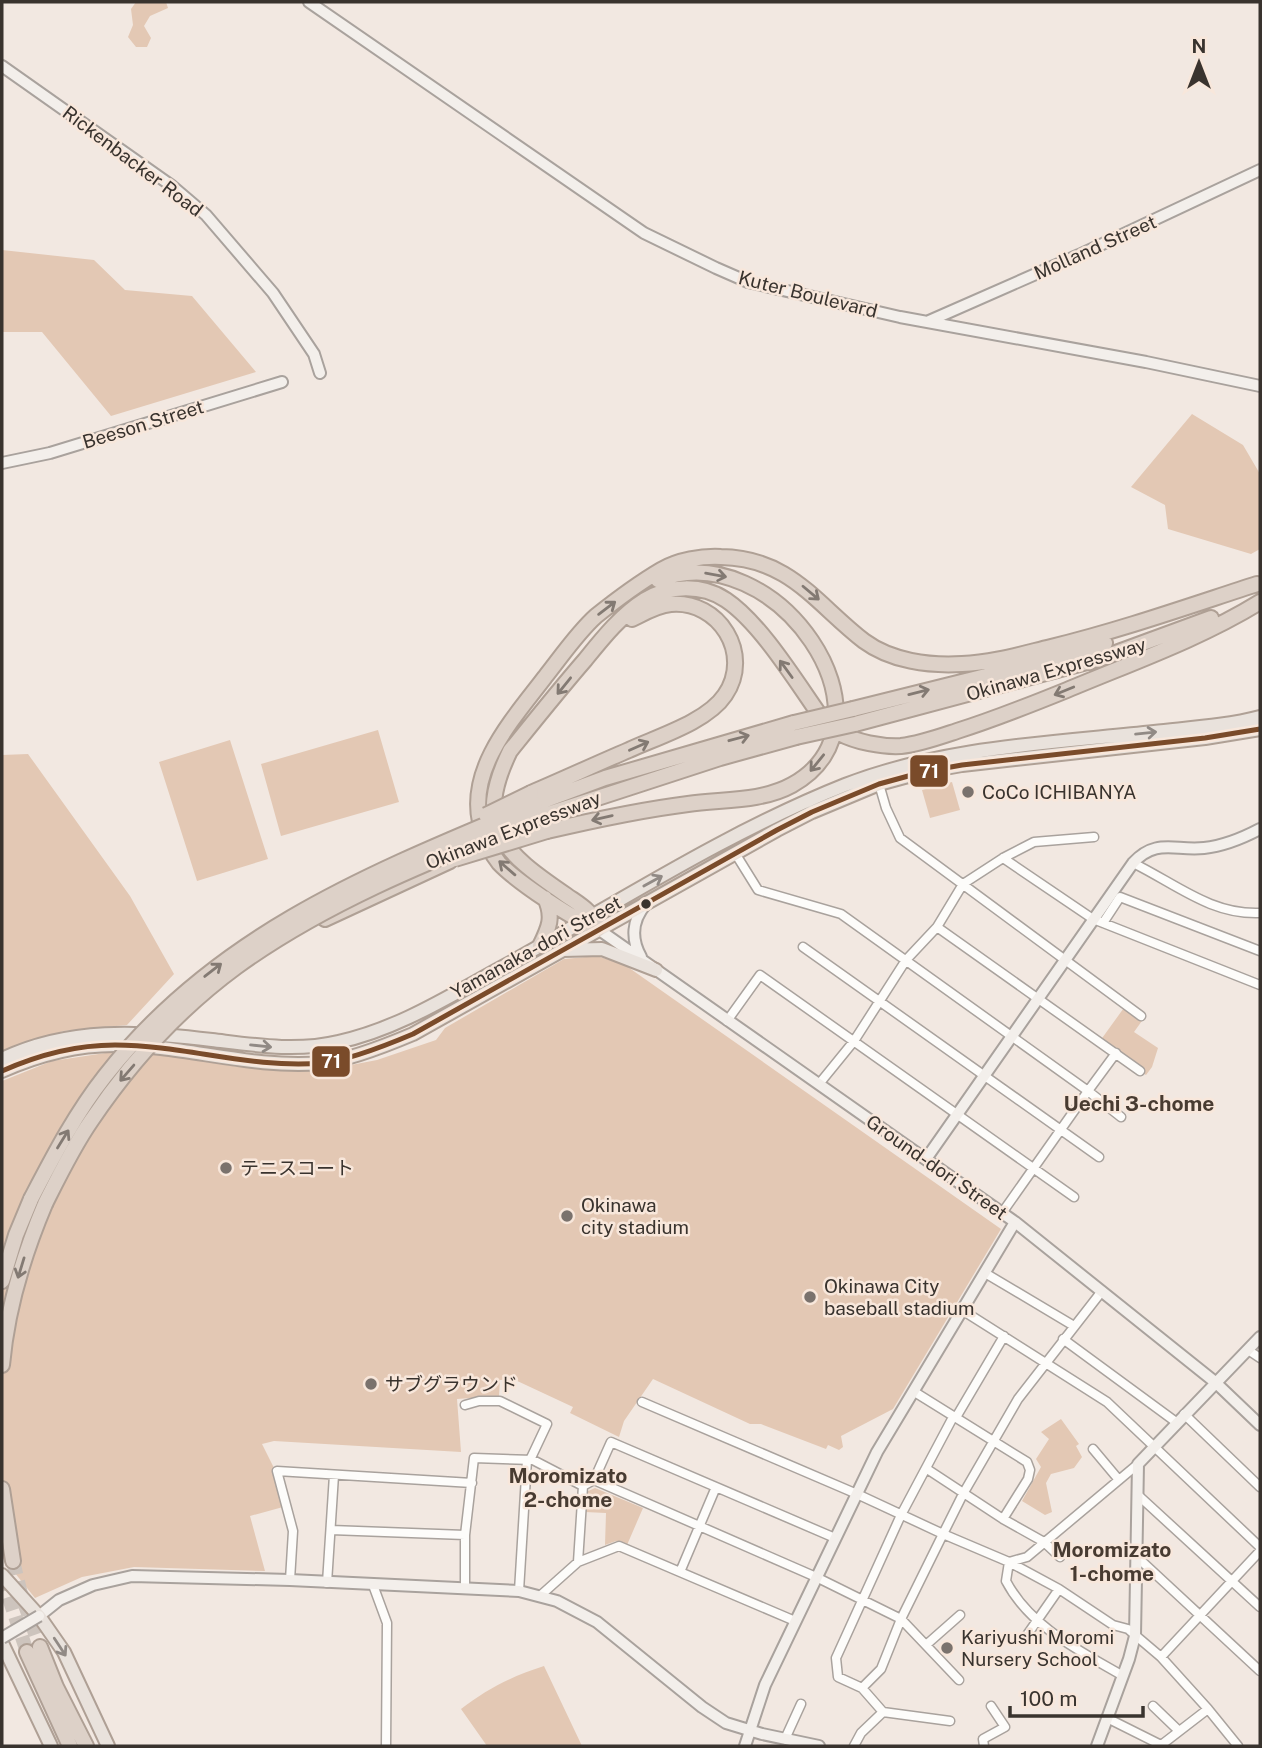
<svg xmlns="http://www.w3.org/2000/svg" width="1262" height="1748" font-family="'Public Sans','Noto Sans JP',sans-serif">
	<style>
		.green { fill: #e3c8b4 }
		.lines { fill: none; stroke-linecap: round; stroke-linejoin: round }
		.highway-tunnel { stroke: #cdc4bd; stroke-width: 14; stroke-dasharray: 14 7; stroke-linecap: butt }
		.street-casing { stroke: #a9a29d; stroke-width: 11 }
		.secondary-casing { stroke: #a9a29d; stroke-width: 14 }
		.primary-casing { stroke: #afa095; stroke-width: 16 }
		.highway-casing { stroke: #afa095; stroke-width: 18 }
		.street { stroke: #fdfcfa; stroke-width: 8 }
		.secondary { stroke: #f3efeb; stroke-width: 10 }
		.primary { stroke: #e9e2dc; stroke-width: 12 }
		.highway { stroke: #ddd1c8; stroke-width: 14 }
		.secondary-bridge-casing { stroke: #a9a29d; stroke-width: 14; stroke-linecap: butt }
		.highway-bridge-casing { stroke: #afa095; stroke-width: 18; stroke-linecap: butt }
		.secondary-bridge { stroke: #f3efeb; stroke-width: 10 }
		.highway-bridge { stroke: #ddd1c8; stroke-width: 14 }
		.bus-1-casing { stroke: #f8e7db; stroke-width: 10 }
		.bus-1 { stroke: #7a4b2a; stroke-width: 5 }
		.oneway { stroke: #837a73 }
		.oneway2 { stroke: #918a85 }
		.poi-dot { fill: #7a726d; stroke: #f8e7db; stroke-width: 2.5 }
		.bus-dot { fill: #39332e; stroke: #f8e7db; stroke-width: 2.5 }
		.labels { text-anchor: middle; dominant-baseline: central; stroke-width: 5; stroke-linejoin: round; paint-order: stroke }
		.street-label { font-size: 19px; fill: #39332e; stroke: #f8e7db }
		.poi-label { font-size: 19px; fill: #39332e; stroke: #f8e7db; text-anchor: start }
		.neighbourhood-label { font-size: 21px; font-weight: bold; fill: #483b31; stroke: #f8e7db }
		.line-badge { stroke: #f8e7db; stroke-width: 2.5 }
		.badge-label { font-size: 19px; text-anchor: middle; font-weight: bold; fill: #fff }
	</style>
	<rect width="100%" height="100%" fill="#f2e8e1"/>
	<path class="green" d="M136,2H166L168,8L150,16L144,26L151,38L147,47H136L128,37L133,25L131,9Z
		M2,250L94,260L125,290L192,296L256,372L111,416L42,332H2Z
		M1192,414L1243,445L1260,474V549L1251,554L1168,529L1165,505L1131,487Z
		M378,730L399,802L281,836L261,764Z
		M230,740L268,859L197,881L159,762Z
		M28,754L130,896L174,974L127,1025L63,1031L2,1055V755Z
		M952,782L960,810L930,818L922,790Z
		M597,956L625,965L1001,1229L893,1409L841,1436L843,1447L839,1450L828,1445L826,1449L761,1424H750L653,1379L624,1421L619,1437L570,1413L573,1407L513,1379L500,1380L499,1396L457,1399L461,1452L274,1441L262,1444L276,1472L283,1507L250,1516L265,1571L134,1567L82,1577L35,1598L2,1557V1081L52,1061L112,1052L169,1056L239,1067L325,1070L377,1060L436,1040L445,1028L564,959Z
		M1126,1005L1144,1018L1134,1032L1158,1048L1152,1067L1146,1075L1100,1041Z
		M1061,1419L1079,1444L1076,1446L1082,1457L1074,1468L1051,1474L1046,1483L1052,1512L1045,1515L1022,1501L1041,1467L1036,1459L1049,1439L1041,1432Z
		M595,1488L643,1508L627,1545L616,1541L605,1545L606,1513L585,1512L586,1492Z
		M544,1666L582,1746H487L461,1709C487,1689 512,1676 544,1666Z"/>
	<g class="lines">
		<path class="highway-tunnel" d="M13,1561L21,1594L40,1647
			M2,1577L27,1652"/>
		<defs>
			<path id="street" d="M879,784L886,808L900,838L1141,1016
				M735,853L758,890L841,914L1088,1091L1002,1213
				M1003,858L1093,919L1260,985
				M1133,863C1176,884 1211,915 1260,913
				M1103,923L1120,897L1260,951
				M937,927L1140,1071
				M803,947L1099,1157
				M727,1021L760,975L1074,1197
				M1116,1053L1088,1091L1121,1117
				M819,1084L854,1041L906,960L937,927L963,884L1003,858L1034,842L1094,837
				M985,1273L1074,1326
				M1102,1291L1018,1399L963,1494L943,1534L1009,1562L1059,1589L1113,1625L1128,1629L1161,1657L1208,1709L1238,1746
				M962,1310L1107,1402L1260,1547
				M1063,1339L1176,1422
				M1248,1350L1260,1358
				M913,1391L1027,1462L1030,1470L1028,1479L1003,1519
				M642,1402L857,1494L943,1534L901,1619L881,1669L862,1688L883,1712L861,1733L854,1746
				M465,1405L479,1401H500L547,1424L530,1460
				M1184,1414L1260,1487
				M1093,1449L1119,1480
				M927,1469L1003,1519L1044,1542L1060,1557
				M594,1480L816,1577L901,1619L959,1680
				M583,1486L594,1480L611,1442L835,1538
				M1139,1496L1260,1607
				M331,1530L465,1535
				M1136,1556L1260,1671
				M578,1562L583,1486
				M1009,1562L1006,1581C1030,1627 1080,1651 1123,1676
				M1009,1562L1027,1557L1138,1464
				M680,1572L716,1487
				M290,1580L293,1531L277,1471L472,1483
				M327,1583L334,1475
				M373,1585L387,1623L386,1746
				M465,1588V1535L474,1458L533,1460L583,1486
				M519,1591L527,1460
				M541,1595L578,1562L619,1546L795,1621
				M1027,1635L1059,1589
				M926,1645L960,1615
				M1161,1657L1260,1551
				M862,1688L838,1677L836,1658L901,1515L952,1419L958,1414L1004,1336
				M1153,1706L1179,1731
				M883,1712L950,1721
				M1107,1718L1161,1745
				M785,1739L801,1704
				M984,1746L983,1739L1005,1727L991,1706
				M1160,1746L1208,1709"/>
			<path id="secondary" d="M309,2L644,233L716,268L748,282L900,317L1146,362L1260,386
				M2,66L172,186L206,215L273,293L314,354L320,373
				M929,321L1079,255L1260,170
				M2,463L50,453L282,382
				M598,929L1015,1222L1215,1382L1260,1425
				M641,957C631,939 632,920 646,904
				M926,1159L1133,863C1156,838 1174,851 1204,848C1224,846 1243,838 1260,829
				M39,1616L59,1600L93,1585L132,1576L290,1580L519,1591L557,1601L597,1622L702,1707L726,1723L762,1734L819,1746
				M745,1746L765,1685L877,1452L1015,1222
				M1097,1746L1129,1659L1135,1636L1138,1464L1260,1337"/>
			<path id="primary" d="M563,950L602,949L656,970
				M2,1059C68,1027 141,1031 212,1040C254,1045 296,1052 338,1042C399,1029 454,993 508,964C619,902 727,832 845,785C943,747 1051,743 1154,732C1189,728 1226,726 1260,717
				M2,1071C38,1055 75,1045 115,1045C185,1045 250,1069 322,1063C350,1060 387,1045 413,1034L777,830L812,812L879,784L923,772L962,765L1205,738L1260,729
				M2,1575L39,1616L64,1652L108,1746
				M2,1643L51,1746"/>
			<path id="highway" d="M853,709L1018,668L1105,643
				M855,724L1102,658L1211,618
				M839,733C856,742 882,747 901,746C920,744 939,737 957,731C995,719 1030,705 1067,690C1131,663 1200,639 1260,602
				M531,793C564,779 596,764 629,750C657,737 707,722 725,695C753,654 719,600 671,604C657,605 644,613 632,619
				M535,804L605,778L794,723
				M539,817L720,758L796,737
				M547,831C594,820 640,810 688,804C722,799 761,802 792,785C906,722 775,533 658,580
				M325,919L450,861
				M598,929C574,920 517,882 499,863C489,851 484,837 480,822C468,767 514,718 545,677C561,657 577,633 596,616C616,600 639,583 661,570C678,560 702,556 721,557C790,558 816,604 864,641C891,661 929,666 962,664C992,663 1022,654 1051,647C1121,630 1189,606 1257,584
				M598,929C593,911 580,905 566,895C503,852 473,827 510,751C535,720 559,690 585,660C602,639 621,615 645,600C669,585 702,584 726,600C762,624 800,688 826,724
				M540,946C549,928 554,917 545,898
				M2,1281L16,1235L31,1199
				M2,1365C7,1309 23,1256 45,1204
				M2,1489L13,1561
				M40,1647L56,1687L86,1746
				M27,1652L70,1746"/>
		</defs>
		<use href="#street" class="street-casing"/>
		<use href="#secondary" class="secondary-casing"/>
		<use href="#primary" class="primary-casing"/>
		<use href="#highway" class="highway-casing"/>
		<use href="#street" class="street"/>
		<use href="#secondary" class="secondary"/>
		<use href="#primary" class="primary"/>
		<use href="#highway" class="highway"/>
		<defs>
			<path id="secondary-bridge" d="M2,1638L39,1616"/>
			<path id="highway-bridge" d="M794,723L853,709
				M796,737L855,724
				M486,815L531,793
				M455,859L547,831
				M31,1199C53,1157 75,1114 105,1076C217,933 373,872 535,804
				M45,1204C59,1176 73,1147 91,1121C130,1063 179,1009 236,967C327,901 435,859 539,817"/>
		</defs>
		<use href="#secondary-bridge" class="secondary-bridge-casing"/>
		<use href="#highway-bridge" class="highway-bridge-casing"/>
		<use href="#secondary-bridge" class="secondary-bridge"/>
		<use href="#highway-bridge" class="highway-bridge"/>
		<defs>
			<path id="bus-1" d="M2,1071C38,1055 75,1045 115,1045C185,1045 250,1069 322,1063C350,1060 387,1045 413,1034L777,830L812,812L879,784L923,772L962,765L1205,738L1260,729"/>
		</defs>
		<use href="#bus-1" class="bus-1-casing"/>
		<use href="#bus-1" class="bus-1"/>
	</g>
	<defs><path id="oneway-shaft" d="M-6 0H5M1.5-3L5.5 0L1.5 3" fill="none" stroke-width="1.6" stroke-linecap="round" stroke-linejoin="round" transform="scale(1.75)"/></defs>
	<g class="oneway">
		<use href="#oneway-shaft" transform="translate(716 575) rotate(10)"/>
		<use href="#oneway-shaft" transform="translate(811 593) rotate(40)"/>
		<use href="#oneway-shaft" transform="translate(607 608) rotate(-37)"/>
		<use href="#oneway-shaft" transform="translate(786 669) rotate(-126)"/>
		<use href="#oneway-shaft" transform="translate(564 686) rotate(129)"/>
		<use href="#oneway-shaft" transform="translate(1064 691) rotate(158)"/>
		<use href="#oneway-shaft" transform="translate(919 692) rotate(-14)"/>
		<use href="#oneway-shaft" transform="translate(739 738) rotate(-15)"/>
		<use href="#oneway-shaft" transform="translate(639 746) rotate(-24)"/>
		<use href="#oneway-shaft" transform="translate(817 763) rotate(129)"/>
		<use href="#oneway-shaft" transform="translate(602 818) rotate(167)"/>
		<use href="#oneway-shaft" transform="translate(507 868) rotate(-139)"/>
		<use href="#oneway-shaft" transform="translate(213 970) rotate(-38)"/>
		<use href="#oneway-shaft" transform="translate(127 1073) rotate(131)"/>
		<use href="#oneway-shaft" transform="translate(63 1139) rotate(-58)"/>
		<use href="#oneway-shaft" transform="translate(21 1268) rotate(107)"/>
	</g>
	<g class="oneway2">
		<use href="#oneway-shaft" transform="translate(1146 733) rotate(-6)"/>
		<use href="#oneway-shaft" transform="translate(653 881) rotate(-29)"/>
		<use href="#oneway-shaft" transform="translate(261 1046) rotate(6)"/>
		<use href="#oneway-shaft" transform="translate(60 1647) rotate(57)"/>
	</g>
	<g class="poi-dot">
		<circle cx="968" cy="792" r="7"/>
		<circle cx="226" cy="1168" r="7"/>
		<circle cx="567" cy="1216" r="7"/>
		<circle cx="810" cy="1297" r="7"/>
		<circle cx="371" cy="1384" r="7"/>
		<circle cx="947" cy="1648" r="7"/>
	</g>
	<circle class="bus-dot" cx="646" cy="904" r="6"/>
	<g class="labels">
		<g class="street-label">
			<text transform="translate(133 161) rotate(37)">Rickenbacker Road</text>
			<text transform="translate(1095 247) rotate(-24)">Molland Street</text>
			<text transform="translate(808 294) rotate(14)">Kuter Boulevard</text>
			<text transform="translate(143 424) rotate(-17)">Beeson Street</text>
			<text transform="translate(1056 669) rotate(-16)">Okinawa Expressway</text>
			<text transform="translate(513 830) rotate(-21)">Okinawa Expressway</text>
			<text transform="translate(536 947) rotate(-29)">Yamanaka-dori Street</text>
			<text transform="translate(937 1167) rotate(35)">Ground-dori Street</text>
		</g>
		<g class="poi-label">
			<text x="982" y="792">CoCo ICHIBANYA</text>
			<text x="240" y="1168">テニスコート</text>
			<text x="581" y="1205">Okinawa<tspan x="581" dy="22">city stadium</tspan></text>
			<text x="824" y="1286">Okinawa City<tspan x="824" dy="22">baseball stadium</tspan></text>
			<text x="385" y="1384">サブグラウンド</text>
			<text x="961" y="1637">Kariyushi Moromi<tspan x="961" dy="22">Nursery School</tspan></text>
		</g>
		<g class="neighbourhood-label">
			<text x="1139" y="1103">Uechi 3-chome</text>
			<text x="568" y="1475">Moromizato<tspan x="568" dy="24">2-chome</tspan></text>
			<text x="1112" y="1549">Moromizato<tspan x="1112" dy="24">1-chome</tspan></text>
		</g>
	</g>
	<g class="line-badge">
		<rect x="909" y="754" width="40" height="34" rx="7" fill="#7a4b2a"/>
		<rect x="311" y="1045" width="40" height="33" rx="7" fill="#7a4b2a"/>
	</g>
	<g class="badge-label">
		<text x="929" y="778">71</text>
		<text x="331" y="1068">71</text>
	</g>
	<rect width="1262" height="1748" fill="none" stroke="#39332e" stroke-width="7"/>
	<g transform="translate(1199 63)" stroke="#f8e7db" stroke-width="5" paint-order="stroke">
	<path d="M0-5L12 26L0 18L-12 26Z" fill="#39332e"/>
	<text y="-10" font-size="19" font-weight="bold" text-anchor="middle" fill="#39332e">N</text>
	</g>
	<path d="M1010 1706v10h133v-10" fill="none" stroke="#39332e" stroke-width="3.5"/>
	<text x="1020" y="1706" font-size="21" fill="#39332e" stroke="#f8e7db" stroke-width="5" paint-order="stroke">100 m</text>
</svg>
